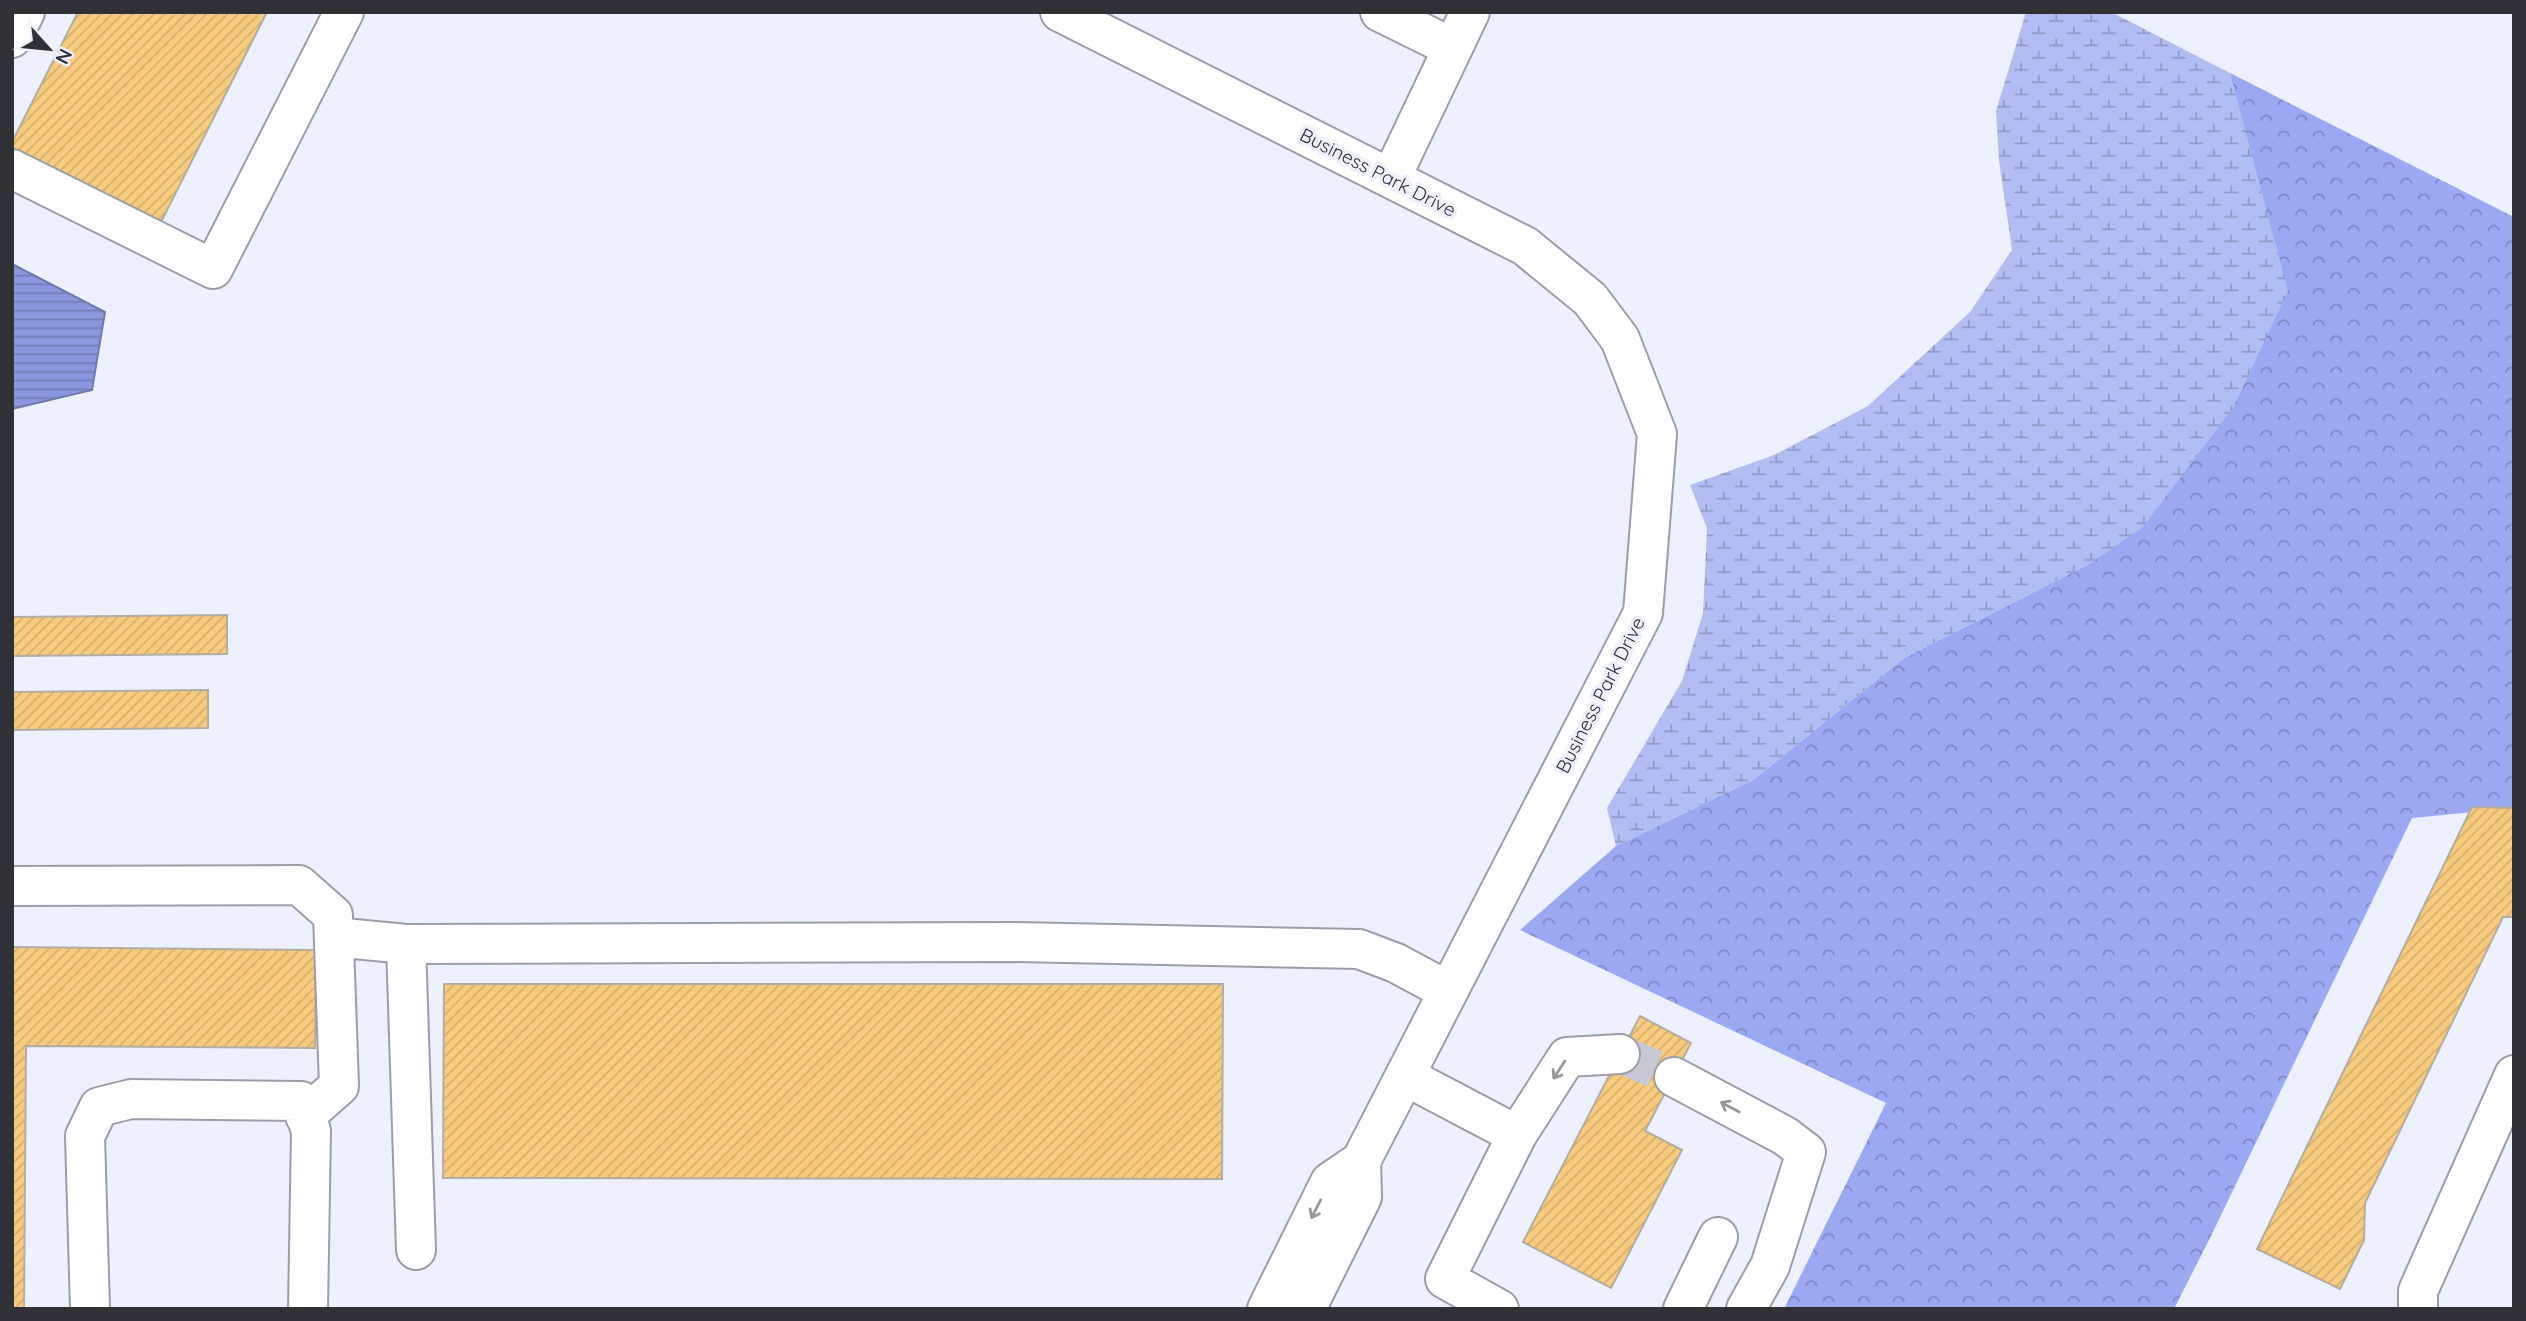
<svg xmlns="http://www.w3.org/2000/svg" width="2526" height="1321" font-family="Quicksand,sans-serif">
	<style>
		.forest { fill: url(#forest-crowns) }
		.wetland { fill: url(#wetland-marsh) }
		.water { fill: url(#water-rules); stroke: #7079ad; stroke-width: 2 }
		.building { fill: url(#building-hatch); stroke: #b4ada1; stroke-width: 2 }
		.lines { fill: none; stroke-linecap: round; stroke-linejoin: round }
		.minor-tunnel { stroke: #c7cad5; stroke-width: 38; stroke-dasharray: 38 19; stroke-linecap: butt }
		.minor-casing { stroke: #9b9eaa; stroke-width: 42 }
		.minor { stroke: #fff; stroke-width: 38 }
		.oneway { stroke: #98989a }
		.labels { text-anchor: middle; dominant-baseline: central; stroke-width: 7; stroke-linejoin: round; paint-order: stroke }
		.street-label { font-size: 19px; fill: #303136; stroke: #edf0fd }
	</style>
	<defs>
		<pattern id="forest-crowns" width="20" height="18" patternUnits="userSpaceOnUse" patternTransform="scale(1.75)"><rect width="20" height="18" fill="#9ba8f2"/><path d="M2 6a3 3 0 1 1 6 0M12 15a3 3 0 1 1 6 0" fill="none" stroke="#7f89c5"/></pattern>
		<pattern id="wetland-marsh" width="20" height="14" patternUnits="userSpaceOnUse" patternTransform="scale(1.75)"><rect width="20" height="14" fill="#b2bdf3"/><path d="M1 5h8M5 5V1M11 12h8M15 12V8" fill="none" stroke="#919ac6"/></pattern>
		<pattern id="water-rules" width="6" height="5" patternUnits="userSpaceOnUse" patternTransform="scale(1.75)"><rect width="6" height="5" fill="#8b98e0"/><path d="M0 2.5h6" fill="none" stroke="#727db6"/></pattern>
		<pattern id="building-hatch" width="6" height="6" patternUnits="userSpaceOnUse" patternTransform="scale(1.75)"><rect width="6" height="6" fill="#f9cb7f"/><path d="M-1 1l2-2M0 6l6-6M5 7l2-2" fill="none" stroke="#d6af6e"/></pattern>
	</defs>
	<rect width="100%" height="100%" fill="#edf0fd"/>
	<path class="forest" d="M2230,73L2514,217V808L2412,818L2211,1236L2174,1309H1784L1886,1103L1520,930L1616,846L1753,780L1904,658L2089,564L2142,527Z"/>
	<path class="wetland" d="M2026,12H2111L2230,73L2288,291L2233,408L2142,528L2089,564L1904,658L1753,780L1616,846L1607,808L1682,681L1703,613L1707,528L1690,485L1774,455L1868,406L1970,312L2012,250L1999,161L1996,111Z"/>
	<path class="water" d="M12,264L105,312L92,390L12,409Z"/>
	<path class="building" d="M78,12H267L155,234L12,162V142Z
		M227,615V654L12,656V617Z
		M208,690V728L12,730V692Z
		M2472,807L2514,808V917H2503L2365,1203L2364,1240L2340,1289L2257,1249Z
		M12,947L316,950L315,1048L26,1046L24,1309H12Z
		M444,984H1223L1222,1179L443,1178Z
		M1640,1016L1691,1043L1645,1131L1682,1150L1611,1288L1523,1242Z"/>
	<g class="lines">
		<path class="minor-tunnel" d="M1620,1054L1674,1077"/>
		<defs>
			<path id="minor" d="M1060,12L1525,246L1590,299L1620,339L1657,434L1643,613L1361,1161L1330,1182L1267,1309
				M1380,12L1453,48
				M12,38L25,12
				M12,169L213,269L344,12
				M1391,178L1470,12
				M12,886L299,885L333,915L339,1086L305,1116
				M334,937L406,944L1012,942L1359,949L1396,963L1448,991
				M406,944L416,1250
				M1405,1076L1517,1135L1445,1279L1499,1309
				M1674,1077L1785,1136L1806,1152L1770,1266L1746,1309
				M1517,1135L1567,1057L1620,1054
				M90,1309L85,1136L99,1107L131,1099L301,1101L311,1131L308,1309
				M1306,1309L1362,1197L1361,1161
				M1683,1309L1718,1237
				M2418,1309V1291L2514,1075"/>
		</defs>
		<use href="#minor" class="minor-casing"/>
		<use href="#minor" class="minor"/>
	</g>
	<defs><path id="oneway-shaft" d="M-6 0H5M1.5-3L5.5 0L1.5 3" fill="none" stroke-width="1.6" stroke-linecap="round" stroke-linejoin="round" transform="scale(1.75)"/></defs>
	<g class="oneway">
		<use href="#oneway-shaft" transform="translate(1559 1070) rotate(123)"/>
		<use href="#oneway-shaft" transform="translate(1730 1107) rotate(-152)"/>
		<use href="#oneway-shaft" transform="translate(1316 1209) rotate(117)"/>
	</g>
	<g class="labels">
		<g class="street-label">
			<text transform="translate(1378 172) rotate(27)">Business Park Drive</text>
			<text transform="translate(1600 695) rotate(-63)">Business Park Drive</text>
		</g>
	</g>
	<rect width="2526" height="1321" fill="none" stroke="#303136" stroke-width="28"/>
	<g transform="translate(49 49) rotate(117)" stroke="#edf0fd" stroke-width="5" paint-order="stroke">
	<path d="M0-5L12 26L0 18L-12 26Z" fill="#303136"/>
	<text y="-10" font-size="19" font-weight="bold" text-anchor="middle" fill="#303136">N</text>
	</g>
</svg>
